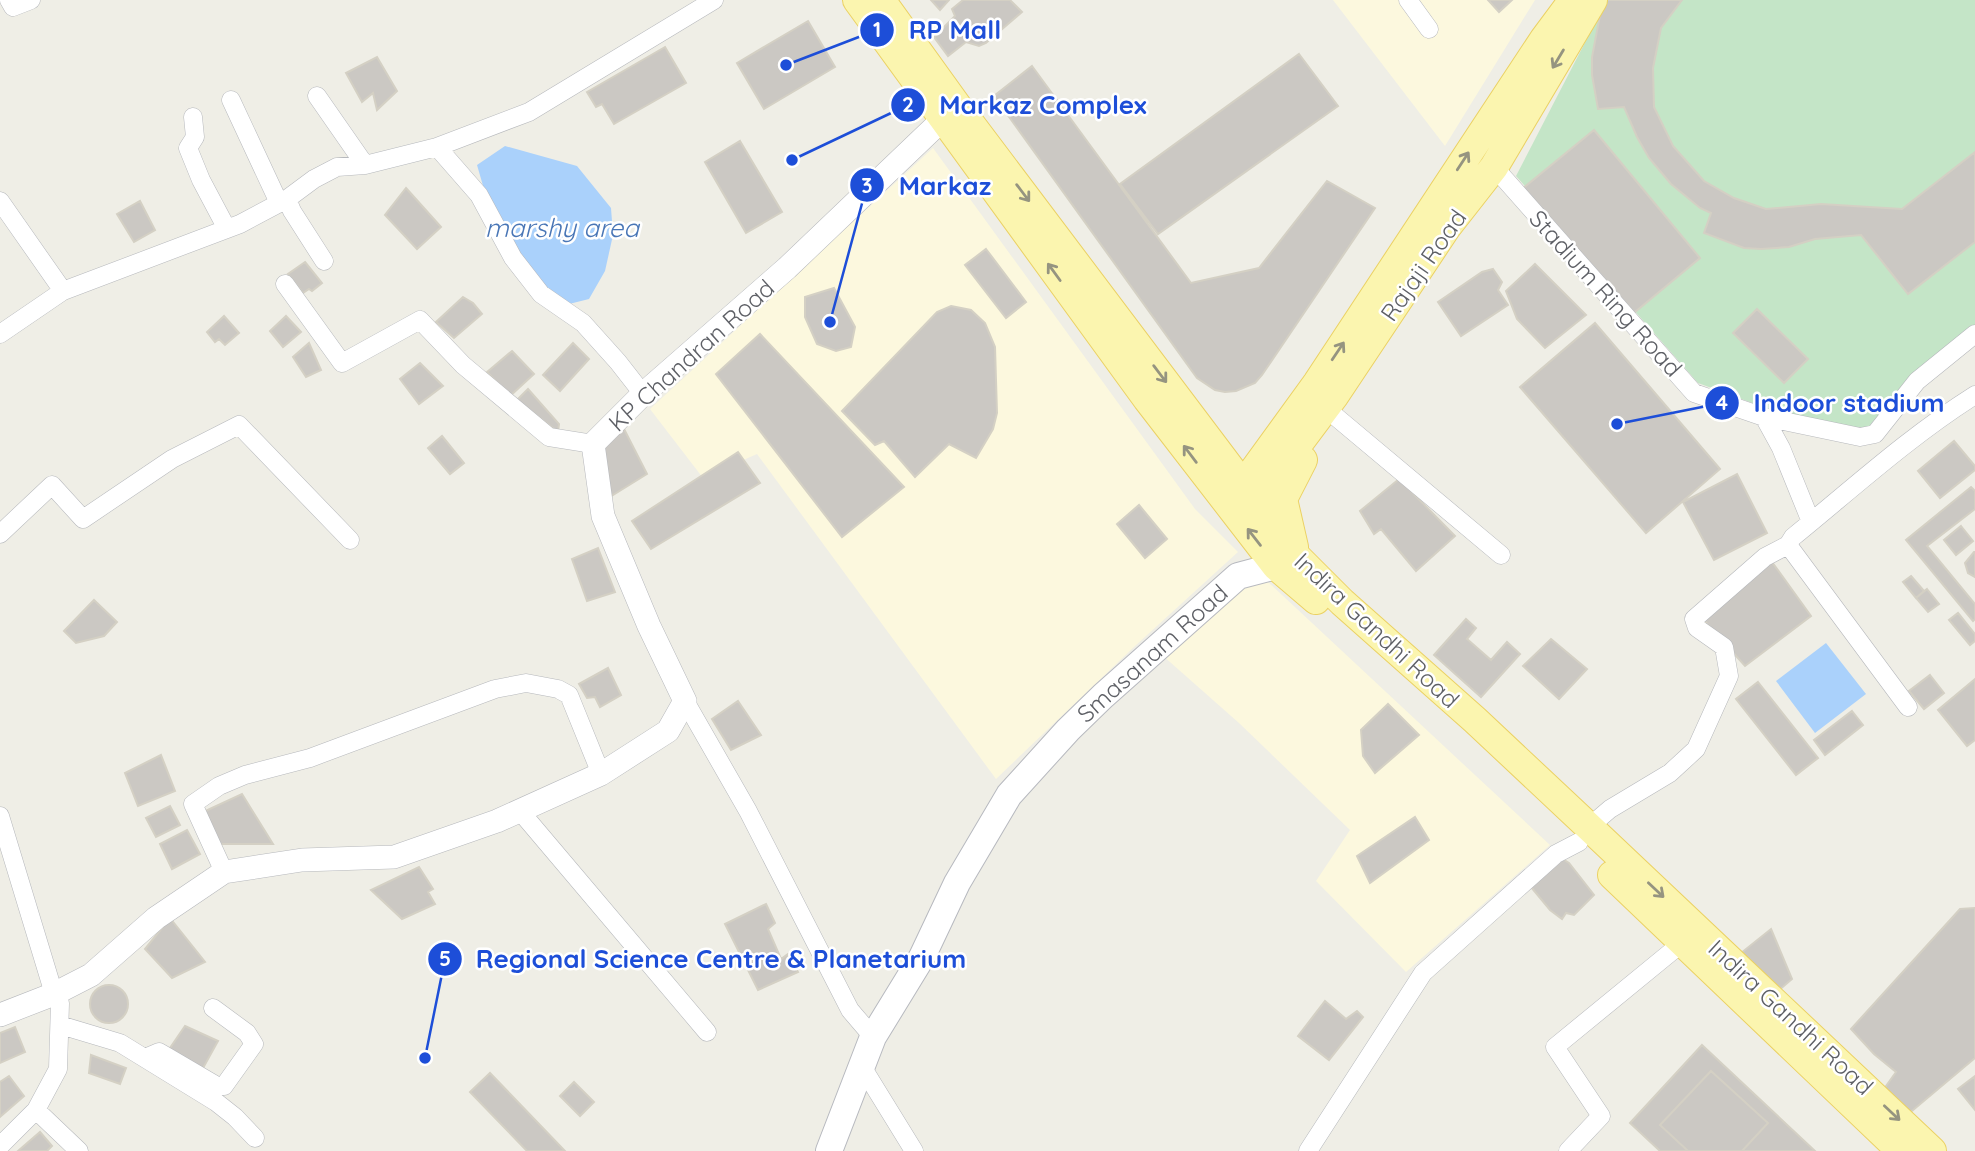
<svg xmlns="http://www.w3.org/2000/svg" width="1975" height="1151" font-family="Quicksand,sans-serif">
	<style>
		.commercial { fill: #fcf8de }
		.green { fill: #c4e5c7 }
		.water { fill: #aad1fb }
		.building { fill: #cbc8c3; stroke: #d4d0c4; stroke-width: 2 }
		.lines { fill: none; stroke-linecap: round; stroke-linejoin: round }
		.minor-casing { stroke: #b6b8bc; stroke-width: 19 }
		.tertiary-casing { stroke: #b6b8bc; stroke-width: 24 }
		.secondary-casing { stroke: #b7b9bf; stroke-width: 28 }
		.primary-casing { stroke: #ebd163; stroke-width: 30 }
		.minor { stroke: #fff; stroke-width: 18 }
		.tertiary { stroke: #fff; stroke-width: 23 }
		.secondary { stroke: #fff; stroke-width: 26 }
		.primary { stroke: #fbf5af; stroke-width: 28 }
		.oneway { stroke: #959480 }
		.labels { text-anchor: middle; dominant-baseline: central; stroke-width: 5; stroke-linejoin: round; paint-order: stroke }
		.street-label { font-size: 24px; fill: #5e6066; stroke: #fff }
		.water-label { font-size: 26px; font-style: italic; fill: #4976b6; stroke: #fff }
		.leader { fill: none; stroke: #1d4ed8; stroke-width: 2.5 }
		.callout-dot { fill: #1d4ed8; stroke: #fff; stroke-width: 2.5 }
		.mark-label { font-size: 21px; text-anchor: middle; font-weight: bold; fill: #fff }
		.callout-label { font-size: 26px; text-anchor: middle; font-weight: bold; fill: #1d4ed8; stroke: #fff; stroke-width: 5; stroke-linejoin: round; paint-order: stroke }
	</style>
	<rect width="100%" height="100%" fill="#efeee6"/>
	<path class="commercial" d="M1333,0H1535L1445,146Z
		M933,148L1195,509L1238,552L1135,646L996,779L757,454L703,478L650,409Z
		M1268,582L1550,845L1406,972L1316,881L1350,830L1239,723L1162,655L1230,592Z"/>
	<path class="green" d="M1607,0H1975V326L1914,374L1865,431L1774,411L1698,383L1516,176Z"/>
	<path class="water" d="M505,146L577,166L611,208L613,235L605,271L589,299L569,304L546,290L527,266L486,196L477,165Z
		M1826,643L1866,694L1815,733L1776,681Z"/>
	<path class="building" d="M931,0H949L940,10Z
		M963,0H1010L1022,12L986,43L979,46L966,42L948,56L934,37L955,16L952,9Z
		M1488,0H1512L1499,12Z
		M1607,0H1682L1661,28L1653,68L1654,107L1673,146L1704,181L1734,198L1766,209L1821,204L1902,209L1975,152V242L1908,294L1861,235L1815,239L1789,247L1761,249L1744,248L1704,233L1711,213L1700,208L1671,184L1649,158L1637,137L1624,107L1598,109L1592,75V57L1600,15Z
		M808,21L835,67L764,109L737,63Z
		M665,47L686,83L614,124L602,104L596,107L587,92Z
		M1299,54L1338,106L1158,234L1120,184Z
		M377,57L397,91L377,110L373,93L362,102L346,73Z
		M1032,66L1191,283L1259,268L1327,181L1375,208L1262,375L1255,383L1236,391L1225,392L1215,390L1197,378L994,96Z
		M1594,130L1700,258L1629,317L1522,189Z
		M740,141L782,212L746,233L705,162Z
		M406,188L441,227L417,249L385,215Z
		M140,201L155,230L134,242L117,214Z
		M986,249L1026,302L1006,318L965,265Z
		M305,262L322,283L312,291L309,289L303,293L288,274Z
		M1535,264L1586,315L1545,348L1517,319L1506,291Z
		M1493,269L1502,282L1498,290L1508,305L1461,336L1438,302L1482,272Z
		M834,288L855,327L851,347L836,351L817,344L805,317V297Z
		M463,297L473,303L482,314L454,338L436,322Z
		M951,306L971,310L985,323L995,347L997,413L993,429L976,458L949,444L915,477L884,441L875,445L842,411L937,312Z
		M1757,309L1808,359L1784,383L1733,333Z
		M224,316L239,333L225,345L219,339L215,342L207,332Z
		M286,316L301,332L283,347L270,331Z
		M1595,323L1720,469L1646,533L1520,387Z
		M760,334L904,487L842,537L716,374Z
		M309,343L321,370L306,377L293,357Z
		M573,343L589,359L560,391L543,375Z
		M512,351L534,374L510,396L487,372Z
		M420,363L443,386L419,404L400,379Z
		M528,389L559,424L558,432L517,400Z
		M623,427L647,474L608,498L602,447Z
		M442,436L464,463L450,474L428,448Z
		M1954,441L1975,466V470L1940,498L1918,471Z
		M738,452L760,483L651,549L632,521Z
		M1737,474L1767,533L1714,560L1683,502Z
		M1399,479L1455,536L1416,571L1381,529L1374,534L1360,511Z
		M1971,487L1975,491V509L1927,546L1975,604V619L1973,621L1906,540Z
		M1139,505L1167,539L1145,558L1117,524Z
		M1961,526L1973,541L1956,555L1944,540Z
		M598,548L615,592L587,601L572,559Z
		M1974,552H1975V577L1968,573L1965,563Z
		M1772,562L1811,616L1745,666L1702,618Z
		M1911,576L1924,591L1916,598L1903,582Z
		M1927,589L1939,604L1928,612L1916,598Z
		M94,600L117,622L104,636L76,643L64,631Z
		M1958,613L1975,634V641L1970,645L1949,620Z
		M1466,619L1476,628L1467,639L1491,660L1507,642L1520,654L1481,697L1434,655Z
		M1551,639L1587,669L1559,699L1523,666Z
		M608,668L621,695L600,707L595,697L587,698L579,684Z
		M1930,675L1944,693L1924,709L1909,691Z
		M1975,679V740L1967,746L1938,710Z
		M1758,682L1818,758L1796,775L1736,699Z
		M738,701L761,735L731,750L712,719Z
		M1388,704L1419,735L1375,773L1363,756L1361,730Z
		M1852,711L1863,725L1825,755L1814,740Z
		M161,755L175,791L138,806L125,773Z
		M242,794L273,844H216L201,813Z
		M170,806L180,825L156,837L146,818Z
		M1415,817L1429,840L1370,883L1357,856Z
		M187,830L200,854L172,869L160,844Z
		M1561,858L1569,863L1594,895L1574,915L1566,913L1562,919L1550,910L1531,887Z
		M419,867L433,889L428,892L435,904L402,919L371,890Z
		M766,904L775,923L768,929L781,959L788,954L798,972L758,990L725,924Z
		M1975,908V1058L1906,1116L1881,1093L1896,1072L1874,1054L1851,1029L1960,909Z
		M170,918L205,962L172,978L145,949Z
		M1771,929L1792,979L1778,991L1741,953Z
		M90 1004a19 19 0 1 1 38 0a19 19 0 1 1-38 0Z
		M1325,1001L1346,1019L1357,1011L1363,1017L1329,1060L1298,1036Z
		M185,1026L218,1041L202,1070L168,1051Z
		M15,1027L25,1052L0,1063V1033Z
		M1702,1045L1815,1151H1660L1630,1123Z
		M91,1055L126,1068L120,1084L89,1073Z
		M1711,1071L1768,1123L1742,1151H1688L1660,1125Z
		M490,1073L565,1151H527L470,1092Z
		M9,1076L24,1096L0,1117V1082Z
		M1975,1076V1110L1958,1089Z
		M574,1082L594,1102L580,1116L560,1096Z
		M40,1132L52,1146L47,1151H18Z"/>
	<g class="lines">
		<defs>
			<path id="minor" d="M9,0L13,7L31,0
				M1408,0L1429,29
				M317,96L365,165
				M231,100L279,203
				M193,117L195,137L188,148L201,180L227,229
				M437,147L479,195L513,258L541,294L583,323L618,362L643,394
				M1494,167L1694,393L1764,417L1860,437L1875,434L1917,381L1975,334
				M287,199L292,211L324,261
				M0,201L63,291
				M285,284L342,363L420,320L463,365L549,437L593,444
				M0,334L63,291L240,224L287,199L314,179L337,167L365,165L437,147L529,112L714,0
				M1329,411L1501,555
				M1764,417L1781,448L1811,522
				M0,534L52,485L83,519L172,459L239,425L350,540
				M685,701L748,811L850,1010L873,1037
				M1908,707L1788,545L1793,537C1852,489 1910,436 1975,395
				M520,811L707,1032
				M0,816L54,994L60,1003L58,1069L36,1110L0,1146
				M1589,827L1610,809L1670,773L1696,749L1729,676L1724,647L1697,628L1694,619L1765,557L1788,545
				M224,872L193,804L219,786L245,775L310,758L495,689L526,683L558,689L569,695L601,774
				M60,1025L120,1043L216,1102L235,1117L255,1138
				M145,1058L159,1052L217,1086H224L254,1044L247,1033L213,1008
				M861,1065L914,1151
				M36,1110L79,1151
				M1308,1151L1423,973L1556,854L1579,842
				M1568,1151L1601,1116L1555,1047L1682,943"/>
			<path id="tertiary" d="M0,1015L54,994L91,975L156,918L224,872L302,860L394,857L497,821L601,774L668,731L685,701L649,626L603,516L593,444L643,394L787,268L942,120"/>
			<path id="secondary" d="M829,1151L873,1037L922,957L957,883L1009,795L1068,730L1103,696L1238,576L1276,566"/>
			<path id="primary" d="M857,0L1147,399L1276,566L1316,600
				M881,0L958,107L1298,558L1342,602L1475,720L1589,827L1932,1151
				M1235,500L1243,485L1317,383L1544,39L1573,0
				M1238,507L1255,502L1335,395L1447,227L1494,167L1593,0
				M1294,547L1283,499L1303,460
				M1612,875L1901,1151"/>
		</defs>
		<use href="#minor" class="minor-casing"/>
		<use href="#tertiary" class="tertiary-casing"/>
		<use href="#secondary" class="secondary-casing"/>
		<use href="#primary" class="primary-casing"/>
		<use href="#minor" class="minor"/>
		<use href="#tertiary" class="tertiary"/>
		<use href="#secondary" class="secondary"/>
		<use href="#primary" class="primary"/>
	</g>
	<defs><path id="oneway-shaft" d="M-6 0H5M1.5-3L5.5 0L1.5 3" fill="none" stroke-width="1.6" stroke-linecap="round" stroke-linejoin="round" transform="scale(1.75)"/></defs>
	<g class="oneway">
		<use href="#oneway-shaft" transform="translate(1558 59) rotate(121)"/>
		<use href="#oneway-shaft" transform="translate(1463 161) rotate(-57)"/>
		<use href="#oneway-shaft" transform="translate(1023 193) rotate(53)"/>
		<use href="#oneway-shaft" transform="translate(1054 272) rotate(-126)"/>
		<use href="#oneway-shaft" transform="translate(1338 351) rotate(-56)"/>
		<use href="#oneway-shaft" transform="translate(1160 374) rotate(53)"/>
		<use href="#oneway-shaft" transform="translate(1190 454) rotate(-127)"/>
		<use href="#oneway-shaft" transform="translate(1254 537) rotate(-128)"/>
		<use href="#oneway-shaft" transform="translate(1656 890) rotate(43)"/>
		<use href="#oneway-shaft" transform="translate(1892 1113) rotate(43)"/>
	</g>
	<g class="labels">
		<g class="street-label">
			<text transform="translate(1423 265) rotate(-55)">Rajaji Road</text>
			<text transform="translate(1606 293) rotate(48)">Stadium Ring Road</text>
			<text transform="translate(691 355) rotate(-42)">KP Chandran Road</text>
			<text transform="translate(1377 630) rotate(43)">Indira Gandhi Road</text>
			<text transform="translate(1152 653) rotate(-42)">Smasanam Road</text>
			<text transform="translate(1791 1017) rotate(43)">Indira Gandhi Road</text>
		</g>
		<g class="water-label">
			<text x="562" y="227">marshy area</text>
		</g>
	</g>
	<path class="leader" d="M786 65L877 30M792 160L908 105M830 322L867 185M1617 424L1722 403M425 1058L445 959"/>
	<g class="callout-dot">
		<circle cx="786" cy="65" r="7"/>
		<circle cx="792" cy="160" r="7"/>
		<circle cx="830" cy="322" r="7"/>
		<circle cx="1617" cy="424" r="7"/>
		<circle cx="425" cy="1058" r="7"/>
		<circle cx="877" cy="30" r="18"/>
		<circle cx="908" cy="105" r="18"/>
		<circle cx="867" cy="185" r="18"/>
		<circle cx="1722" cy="403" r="18"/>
		<circle cx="445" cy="959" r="18"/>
	</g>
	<g class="mark-label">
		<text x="877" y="37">1</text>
		<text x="908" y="112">2</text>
		<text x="867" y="193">3</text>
		<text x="1722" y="410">4</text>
		<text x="445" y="966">5</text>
	</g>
	<g class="callout-label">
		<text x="955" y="39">RP Mall</text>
		<text x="1043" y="114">Markaz Complex</text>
		<text x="945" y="195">Markaz</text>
		<text x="1849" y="412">Indoor stadium</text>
		<text x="721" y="968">Regional Science Centre &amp; Planetarium</text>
	</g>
</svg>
